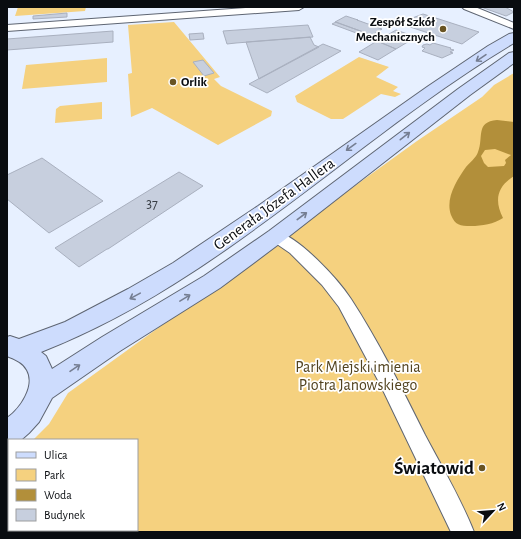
<svg xmlns="http://www.w3.org/2000/svg" width="521" height="539" font-family="'Alegreya Sans',sans-serif">
	<style>
		.green { fill: #f5d17f }
		.water { fill: #b28f3a; fill-rule: evenodd }
		.building { fill: #c7cfde; stroke: #a9b0bf }
		.lines { fill: none; stroke-linecap: round; stroke-linejoin: round }
		.street-casing { stroke: #5e6572; stroke-width: 2 }
		.secondary-casing { stroke: #5e6572; stroke-width: 2 }
		.street { fill: #fff; fill-rule: evenodd }
		.secondary { fill: #cddcfd; fill-rule: evenodd }
		.oneway { stroke: #757e92 }
		.poi-dot { fill: #695423; stroke: #fff; stroke-width: 1.5 }
		.labels { text-anchor: middle; dominant-baseline: central; stroke-width: 3.5; stroke-linejoin: round; paint-order: stroke }
		.far-poi-label { font-size: 13px; font-weight: bold; fill: #090c10; stroke: #fff; text-anchor: end }
		.number-label { font-size: 14px; fill: #383d44 }
		.street-label { font-size: 16px; fill: #090c10; stroke: #fff }
		.park-label { font-size: 16px; fill: #52431f; stroke: #fff }
		.near-poi-label { font-size: 19px; font-weight: bold; fill: #090c10; stroke: #fff; text-anchor: end }
	</style>
	<rect width="100%" height="100%" fill="#e7f0ff"/>
	<path class="green" d="M18,7H86L85,11L15,16Z
		M174,22L220,77L214,79L221,86L272,111L271,116L218,145L152,108L131,117L128,74L132,73L128,25Z
		M359,57L389,67L376,77L398,87L393,91L401,94L395,97L381,94L343,119H331L297,102L295,96Z
		M107,58V82L22,89L26,65Z
		M514,73V532H7V458L9,457V530H137V440H33L49,424L68,393L417,141L482,97L494,85Z
		M102,102V119L55,123L56,109L60,106Z"/>
	<path class="water" d="M497,120L514,122V176C497,187 494,200 503,218C494,224 482,226 471,226C460,226 455,225 451,215C445,198 457,180 466,167C470,162 476,158 478,152C484,137 475,122 497,120ZM495,149L511,155L505,160L506,163L504,166L488,167L484,163L481,156L485,150Z"/>
	<path class="building" d="M481,7H505L514,12L506,16Z
		M67,13V17L33,19V16Z
		M423,14L442,20L479,32L462,44L404,25L411,21L407,20Z
		M346,16L358,20H357L382,29L372,35L335,22Z
		M336,22L371,35L367,37L332,24Z
		M308,25L313,37L236,43L227,44L223,31Z
		M396,30L416,37L396,49L377,41Z
		M113,31V42L7,50V39Z
		M203,33L204,39L190,40L189,34Z
		M310,37L314,45L319,47L259,79L246,42Z
		M377,41L396,49L378,60L359,52Z
		M433,43L451,48L450,49L454,50L450,52L453,53L442,58L422,51L425,48L422,47L423,45L427,44L430,45Z
		M323,44L341,51L267,93L249,84Z
		M203,60L214,73L204,76L193,62Z
		M42,158L103,201L49,233L7,199V175Z
		M179,172L203,186L108,249H107L79,267L55,248Z"/>
	<g class="lines">
		<defs>
			<path id="street" d="M260,7H304L299,10L7,31V25Z
				M462,7H475L514,23V29L464,9Z
				M276,231C299,237 338,279 351,299C379,342 402,389 425,435C442,467 461,499 474,532H451L380,384L339,307L322,285L290,253L271,240L268,236L271,232Z"/>
			<path id="secondary" d="M514,33V43C353,139 219,283 41,352L46,356L52,369L102,337L204,276L269,231L458,89L509,53L514,52V63L470,95L283,241L220,288L120,351L52,398L39,422L29,433L21,440H9V446L7,447V418C20,409 36,386 27,370C23,362 14,359 7,356V337L10,336L19,339L65,322L128,289L173,263L258,206L427,87L488,46L509,34Z"/>
		</defs>
		<use href="#street" class="street-casing"/>
		<use href="#secondary" class="secondary-casing"/>
		<use href="#street" class="street"/>
		<use href="#secondary" class="secondary"/>
	</g>
	<defs><path id="oneway-shaft" d="M-6 0H5M1.5-3L5.5 0L1.5 3" fill="none" stroke-width="1.6" stroke-linecap="round" stroke-linejoin="round"/></defs>
	<g class="oneway">
		<use href="#oneway-shaft" transform="translate(481 58) rotate(146)"/>
		<use href="#oneway-shaft" transform="translate(405 136) rotate(-38)"/>
		<use href="#oneway-shaft" transform="translate(351 147) rotate(144)"/>
		<use href="#oneway-shaft" transform="translate(302 216) rotate(-37)"/>
		<use href="#oneway-shaft" transform="translate(135 296) rotate(151)"/>
		<use href="#oneway-shaft" transform="translate(185 298) rotate(-31)"/>
		<use href="#oneway-shaft" transform="translate(75 368) rotate(-34)"/>
	</g>
	<g class="poi-dot">
		<circle cx="443" cy="29" r="4"/>
		<circle cx="173" cy="82" r="4"/>
		<circle cx="482" cy="468" r="4"/>
	</g>
	<g class="labels">
		<g class="far-poi-label">
			<text x="435" y="22">Zespół Szkół<tspan x="435" dy="15">Mechanicznych</tspan></text>
			<text x="181" y="82" text-anchor="start">Orlik</text>
		</g>
		<g class="number-label">
			<text x="152" y="204">37</text>
		</g>
		<g class="street-label">
			<text transform="translate(274 204) rotate(-36)">Generała Józefa Hallera</text>
		</g>
		<g class="park-label">
			<text x="358" y="367">Park Miejski imienia<tspan x="358" dy="18">Piotra Janowskiego</tspan></text>
		</g>
		<g class="near-poi-label">
			<text x="474" y="468">Światowid</text>
		</g>
	</g>
	<rect width="521" height="539" fill="none" stroke="#090c10" stroke-width="16"/>
	<rect x="8" y="439" width="130" height="92" fill="#ffffff" stroke="#9d9e9f"/>
	<rect x="16" y="452" width="20" height="6" fill="#cddcfd" stroke="#9d9e9f"/>
	<text x="44" y="459" font-size="12" fill="#090c10">Ulica</text>
	<rect x="16" y="469" width="20" height="12" fill="#f5d17f" stroke="#9d9e9f"/>
	<text x="44" y="479" font-size="12" fill="#090c10">Park</text>
	<rect x="16" y="489" width="20" height="12" fill="#b28f3a" stroke="#9d9e9f"/>
	<text x="44" y="499" font-size="12" fill="#090c10">Woda</text>
	<rect x="16" y="509" width="20" height="12" fill="#c7cfde" stroke="#9d9e9f"/>
	<text x="44" y="519" font-size="12" fill="#090c10">Budynek</text>
	<g transform="translate(493 511) rotate(64)" stroke="#ffffff" stroke-width="3" paint-order="stroke">
	<path d="M0-3L7 15L0 10L-7 15Z" fill="#090c10"/>
	<text y="-6" font-size="11" font-weight="bold" text-anchor="middle" fill="#090c10">N</text>
	</g>
</svg>
